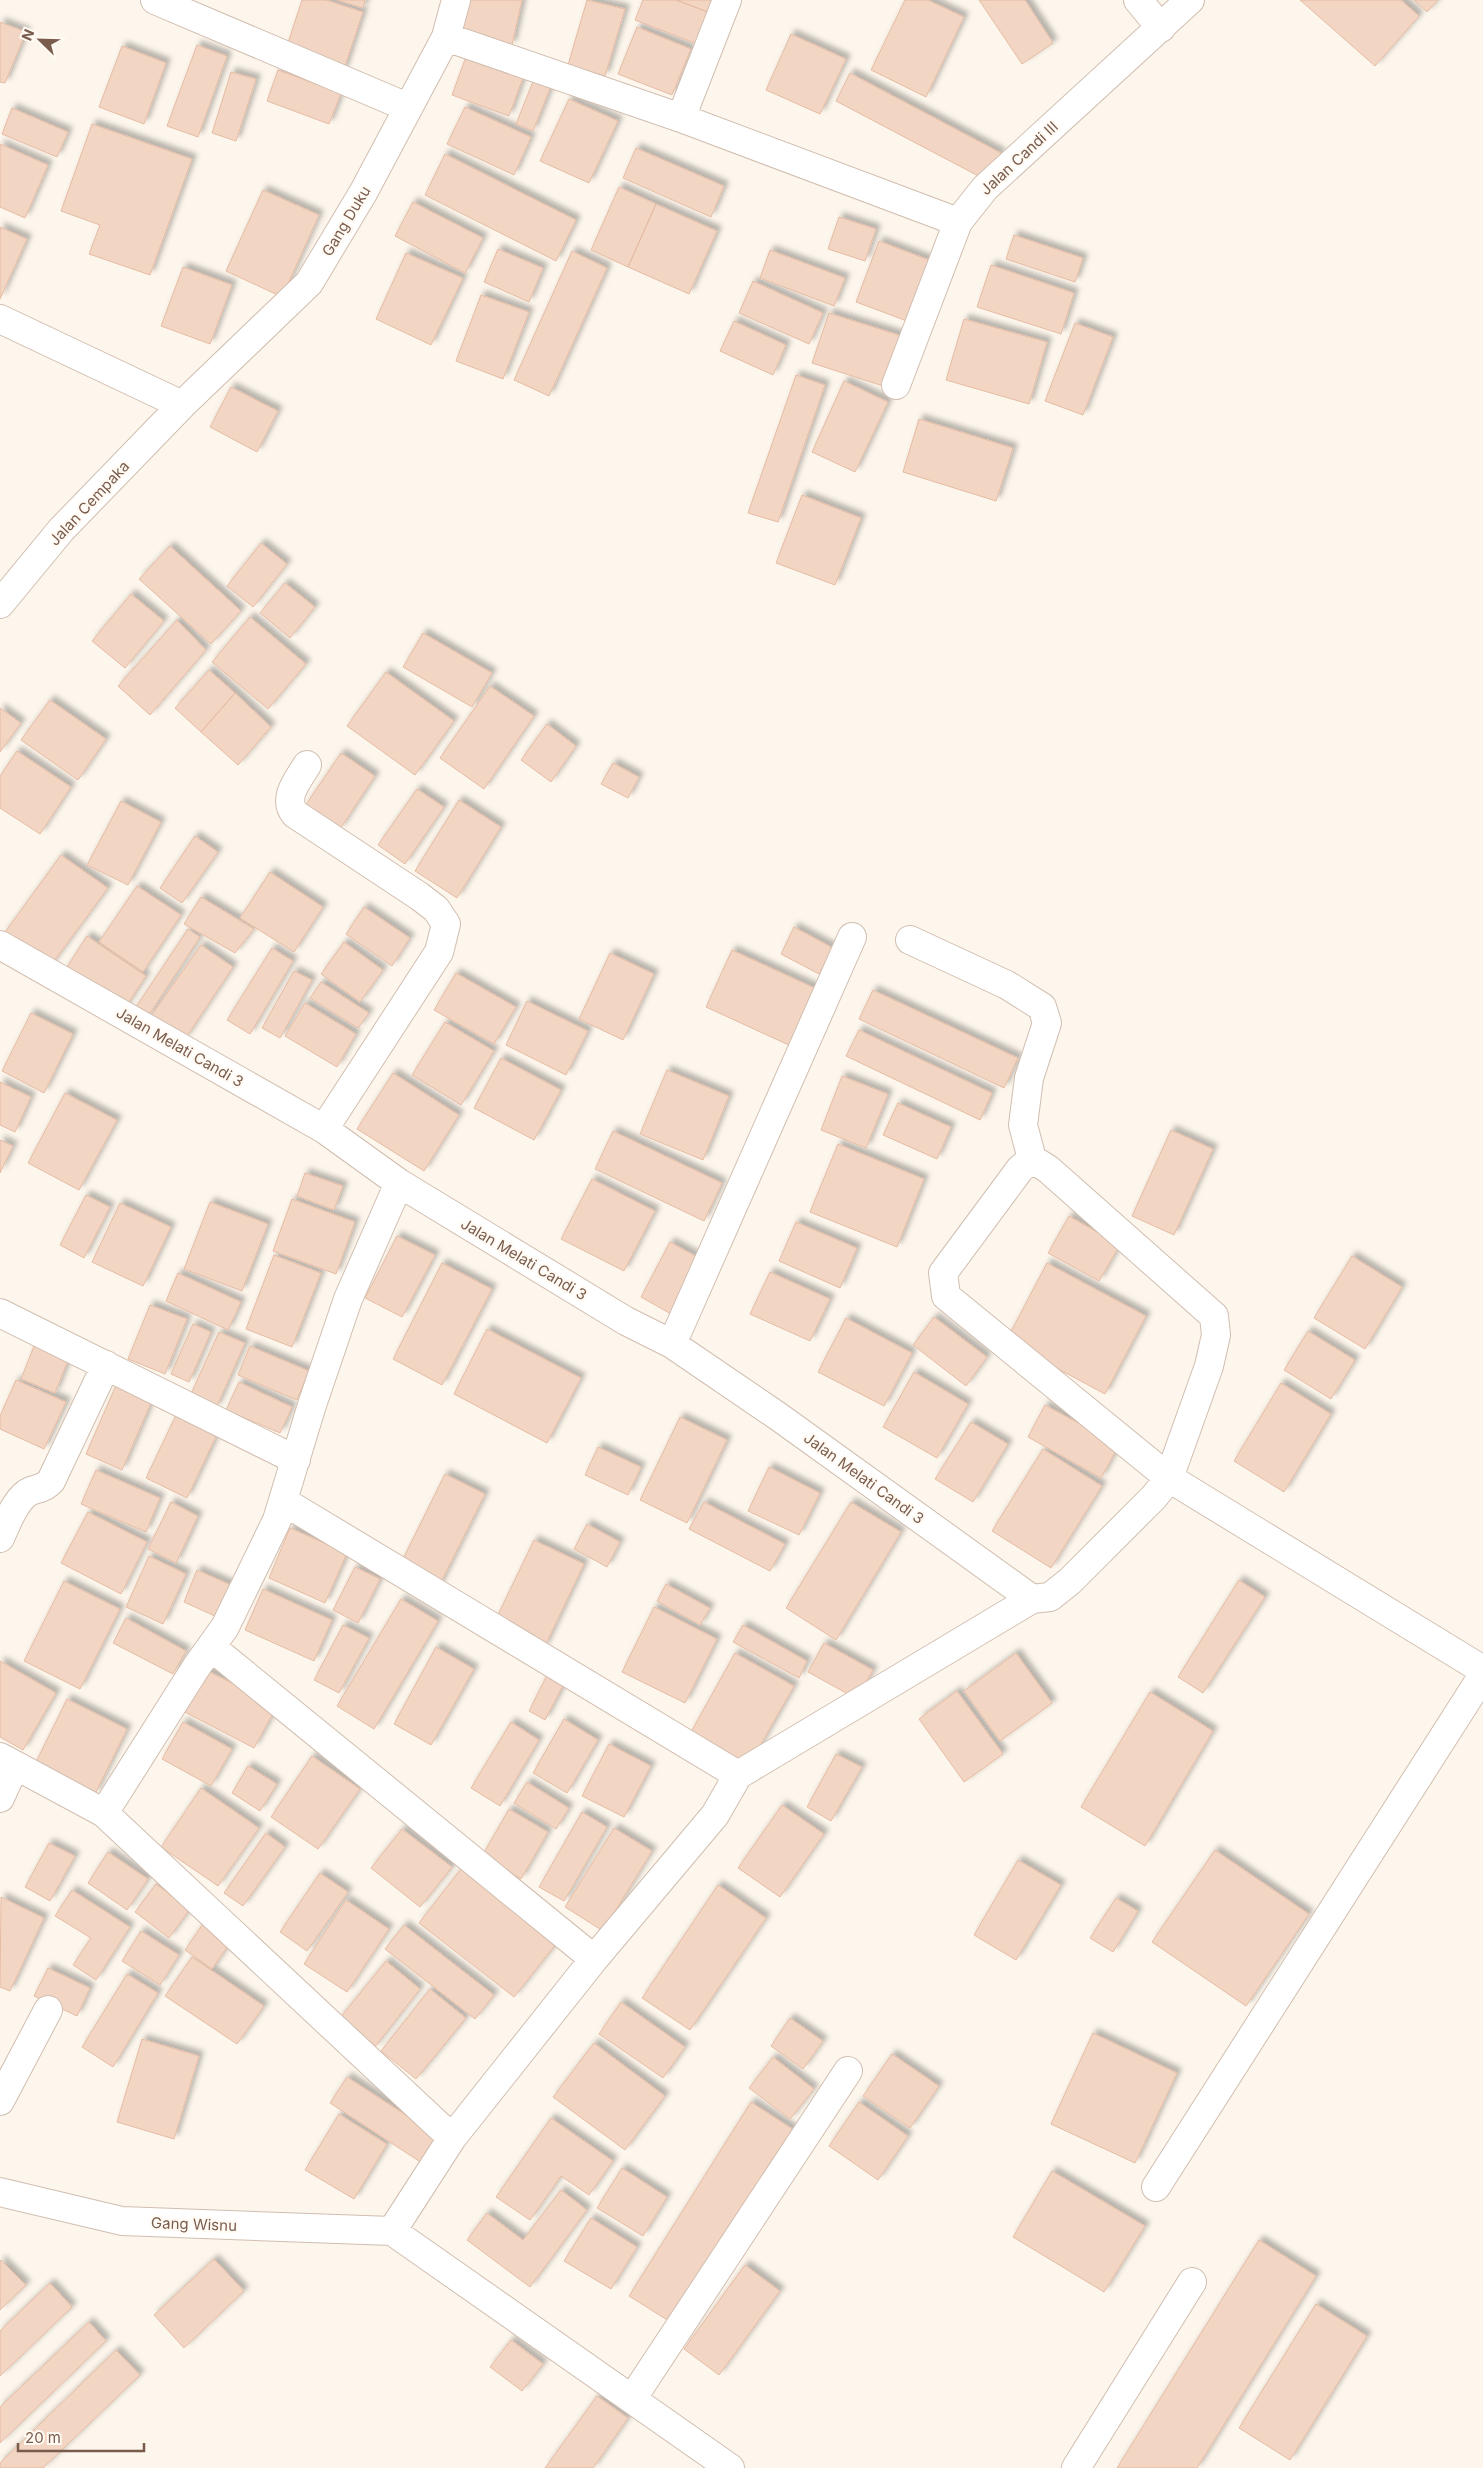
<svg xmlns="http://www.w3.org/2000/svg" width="1483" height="2468" font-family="Inter,sans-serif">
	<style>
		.building { fill: #f3d5c3; stroke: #e6bba3; filter: url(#shadow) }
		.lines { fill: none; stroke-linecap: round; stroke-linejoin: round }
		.minor-casing { stroke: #d1beb0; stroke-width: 30 }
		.minor { stroke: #fff; stroke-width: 28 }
		.labels { text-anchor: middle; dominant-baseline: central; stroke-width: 4.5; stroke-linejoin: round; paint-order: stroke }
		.street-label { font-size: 15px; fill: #7a5c4d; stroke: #fffaf3 }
	</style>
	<defs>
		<filter id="shadow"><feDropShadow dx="4.5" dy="-4.5" stdDeviation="2.5" flood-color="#0004"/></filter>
	</defs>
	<rect width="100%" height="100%" fill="#fdf6ec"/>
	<path class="building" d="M302,0H326L363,12L343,72L285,52Z
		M337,0H365L363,8Z
		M457,0H522L512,45L450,30Z
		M587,0L625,9L605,76L568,65Z
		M643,0H676L708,12L697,44L635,20Z
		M676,0H713L708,12Z
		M905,0H928L964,17L926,97L871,70Z
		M979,0H1025L1053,43L1022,64Z
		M1300,0H1401L1419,16L1375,66Z
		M1414,0H1438L1427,12Z
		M0,22L26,32L5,83L0,82Z
		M637,27L691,49L672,95L618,74Z
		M791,34L846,59L820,114L766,90Z
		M197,45L227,56L198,137L167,126Z
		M122,46L166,63L144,124L99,107Z
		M467,54L524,75L509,116L452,95Z
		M278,70L341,93L329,124L267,101Z
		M231,72L256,79L236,141L212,133Z
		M850,73L1001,153L986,180L836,101Z
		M536,74L553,81L533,131L516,124Z
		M569,99L618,121L589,183L540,161Z
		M465,107L531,137L514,175L447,144Z
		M12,108L68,132L57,157L2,134Z
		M92,124L192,159L150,275L89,254L100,225L61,211Z
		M0,144L48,165L25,218L0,207Z
		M636,148L724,186L711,217L623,178Z
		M445,154L576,220L556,261L425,195Z
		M619,187L656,204L628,267L591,250Z
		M263,190L319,215L282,297L226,271Z
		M413,202L483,238L465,273L395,236Z
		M656,204L717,231L689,294L628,267Z
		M839,217L876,229L865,261L828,249Z
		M0,227L27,239L0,299Z
		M1014,235L1083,258L1075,282L1006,259Z
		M879,241L929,260L907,321L856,302Z
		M498,249L543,268L529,302L484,282Z
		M770,250L845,278L834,306L760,278Z
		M572,251L607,268L549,396L514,380Z
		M406,253L463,278L431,345L376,319Z
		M991,265L1074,293L1061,334L977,307Z
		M183,267L232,285L210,344L161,326Z
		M753,281L823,313L809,344L739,313Z
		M481,295L529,312L503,379L456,361Z
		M829,313L902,336L886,387L812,363Z
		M964,319L1047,342L1029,404L946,380Z
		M734,321L786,345L773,375L720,351Z
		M1075,323L1113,337L1083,415L1045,401Z
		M796,375L825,385L778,522L748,513Z
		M844,381L888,402L855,472L812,452Z
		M231,387L278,411L257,452L210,427Z
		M919,419L1013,448L996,501L903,472Z
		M802,495L861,518L835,585L776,563Z
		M261,543L287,564L253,607L227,586Z
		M170,546L241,611L211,644L139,579Z
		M285,583L315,607L290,638L260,613Z
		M131,594L164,621L125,668L92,641Z
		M250,617L306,664L268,709L212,662Z
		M177,620L206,650L150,715L118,686Z
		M423,633L492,673L472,707L403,667Z
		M209,670L235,693L201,732L175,708Z
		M386,672L454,721L415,775L347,726Z
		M490,686L534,716L484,789L440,758Z
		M235,693L271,727L238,765L201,732Z
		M50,700L106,739L78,780L21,740Z
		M0,708L21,723L0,752Z
		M547,724L576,746L551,782L521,760Z
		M17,751L71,787L40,834L0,808V776Z
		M341,753L375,776L340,829L305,806Z
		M613,763L639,777L628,798L601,784Z
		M417,789L444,807L405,864L378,845Z
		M459,800L501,827L457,898L415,871Z
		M121,801L161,822L128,885L87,865Z
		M195,836L218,852L182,903L160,888Z
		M61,855L108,888L49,968L3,935Z
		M270,872L323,907L294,952L240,918Z
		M137,886L181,915L143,972L99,942Z
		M201,897L254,929L235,953L184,924Z
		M364,907L410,938L392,966L346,934Z
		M794,927L833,948L819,974L781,954Z
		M188,929L200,937L145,1021L132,1013Z
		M87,936L146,976L123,1011L65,970Z
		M344,942L383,970L360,1002L321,974Z
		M201,945L233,967L185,1039L151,1016Z
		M272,948L293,961L250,1034L227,1020Z
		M732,950L819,990L793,1047L706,1007Z
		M610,953L654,974L623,1040L579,1019Z
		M294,971L312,980L280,1038L262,1028Z
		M456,973L516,1007L494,1044L434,1010Z
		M321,982L369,1013L358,1028L310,998Z
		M873,990L1018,1058L1004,1088L859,1019Z
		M527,1001L588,1031L566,1075L506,1045Z
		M305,1003L356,1034L337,1067L285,1036Z
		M31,1013L73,1034L44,1093L2,1071Z
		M445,1022L494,1051L461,1105L412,1075Z
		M859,1030L992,1093L980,1120L846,1056Z
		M501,1058L561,1090L534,1140L474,1108Z
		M667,1070L729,1096L703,1160L640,1134Z
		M393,1073L459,1115L424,1171L357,1129Z
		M842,1076L888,1094L866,1148L821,1130Z
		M0,1082L31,1097L15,1132L0,1125Z
		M65,1093L117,1120L79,1190L28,1163Z
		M898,1103L951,1127L937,1159L883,1135Z
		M1171,1130L1213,1149L1174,1235L1132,1216Z
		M613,1131L722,1183L704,1221L595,1169Z
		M0,1140L13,1146L0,1173Z
		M838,1144L924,1179L897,1247L810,1212Z
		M305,1173L343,1186L334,1210L297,1196Z
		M592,1179L655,1211L624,1271L561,1239Z
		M86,1195L110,1207L84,1258L60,1245Z
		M292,1199L355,1222L336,1274L273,1251Z
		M210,1202L268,1224L242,1291L184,1269Z
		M120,1203L171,1227L143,1286L92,1262Z
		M1069,1216L1120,1245L1099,1281L1048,1253Z
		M796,1222L857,1248L840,1288L779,1261Z
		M397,1236L435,1255L402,1317L365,1298Z
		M670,1242L701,1259L671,1314L641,1297Z
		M274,1255L321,1273L292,1347L246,1329Z
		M1352,1256L1402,1287L1365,1349L1314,1318Z
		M442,1263L492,1289L442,1385L393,1359Z
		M1047,1263L1146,1316L1105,1394L1006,1341Z
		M770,1272L830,1299L810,1341L750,1314Z
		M178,1273L241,1302L228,1330L166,1301Z
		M150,1305L187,1319L165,1374L128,1359Z
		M934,1317L987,1357L966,1386L913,1345Z
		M846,1318L912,1353L884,1406L818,1372Z
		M193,1324L211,1332L189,1382L171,1374Z
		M487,1329L581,1378L547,1443L454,1394Z
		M1308,1331L1355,1360L1331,1399L1284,1370Z
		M219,1332L245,1343L216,1408L190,1396Z
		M36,1341L70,1355L55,1393L21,1379Z
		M250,1346L309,1371L297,1400L238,1375Z
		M914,1372L968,1404L937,1458L883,1427Z
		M16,1380L66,1402L44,1449L0,1429V1416Z
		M239,1382L292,1407L280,1433L226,1410Z
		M117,1383L153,1398L122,1470L86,1454Z
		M1281,1383L1331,1414L1284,1492L1234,1461Z
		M1045,1405L1119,1445L1101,1478L1028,1437Z
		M179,1409L220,1428L187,1498L146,1478Z
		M680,1417L727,1440L687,1523L640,1500Z
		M971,1422L1008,1444L973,1502L935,1479Z
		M598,1447L641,1467L628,1495L585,1475Z
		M1043,1449L1102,1486L1051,1568L992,1531Z
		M769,1467L820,1493L799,1535L748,1511Z
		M96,1470L160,1498L146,1532L81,1504Z
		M445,1474L485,1494L438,1588L398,1569Z
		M171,1502L198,1516L176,1563L148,1549Z
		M704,1502L785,1544L770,1571L689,1529Z
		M851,1502L901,1532L836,1640L786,1608Z
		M88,1512L147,1542L121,1594L61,1563Z
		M587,1524L620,1542L607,1567L574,1549Z
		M290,1528L347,1553L325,1603L269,1578Z
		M534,1540L584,1564L544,1648L494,1623Z
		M149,1556L186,1574L163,1624L126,1607Z
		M355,1567L380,1579L358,1623L333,1610Z
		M197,1570L231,1585L217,1617L184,1602Z
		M1239,1580L1265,1597L1203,1693L1178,1677Z
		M64,1581L120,1609L80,1689L24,1661Z
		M666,1584L710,1608L700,1625L657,1601Z
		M263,1589L332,1620L314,1661L245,1630Z
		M401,1599L438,1621L374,1729L337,1706Z
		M654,1607L717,1639L685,1703L622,1672Z
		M126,1618L186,1651L173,1674L113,1643Z
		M343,1625L369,1638L339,1693L314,1680Z
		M743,1625L807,1661L799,1678L733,1642Z
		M824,1643L873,1670L857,1699L808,1672Z
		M436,1647L474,1669L431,1745L394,1724Z
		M735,1653L794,1686L749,1765L691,1732Z
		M1016,1653L1052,1703L1000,1741L964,1691Z
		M0,1661L56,1693L23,1750L0,1737Z
		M551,1667L568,1676L545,1720L529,1711Z
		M204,1669L277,1706L254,1748L183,1711Z
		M957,1691L1003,1754L964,1782L919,1719Z
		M1150,1692L1213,1731L1145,1846L1081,1807Z
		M67,1699L127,1729L95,1794L35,1764Z
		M564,1719L598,1740L567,1793L533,1773Z
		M183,1722L232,1749L211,1786L162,1759Z
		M511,1722L539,1740L500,1806L471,1788Z
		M609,1744L651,1766L624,1817L582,1796Z
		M836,1754L862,1767L831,1821L807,1807Z
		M312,1756L360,1789L318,1849L271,1817Z
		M248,1766L277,1784L260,1811L232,1793Z
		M527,1782L569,1808L556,1829L514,1803Z
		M201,1788L259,1828L218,1886L161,1847Z
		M782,1805L824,1834L780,1897L738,1868Z
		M509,1809L548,1832L521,1879L482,1856Z
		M582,1812L607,1827L564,1901L539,1887Z
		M614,1828L652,1851L603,1931L565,1907Z
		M402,1829L452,1867L420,1907L371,1868Z
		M266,1833L285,1847L243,1906L224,1893Z
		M49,1843L75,1856L50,1901L25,1887Z
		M1215,1850L1309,1914L1246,2006L1152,1942Z
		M108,1852L148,1879L127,1910L88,1883Z
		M1018,1860L1061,1885L1016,1960L974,1935Z
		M461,1869L556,1944L514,1997L419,1923Z
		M320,1873L348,1892L307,1951L280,1932Z
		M156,1884L190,1909L169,1938L135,1912Z
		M718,1885L766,1918L690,2030L642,1998Z
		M72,1890L130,1927L96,1980L73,1965L91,1938L55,1916Z
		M1,1897L44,1918L10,1991L0,1987Z
		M1116,1898L1138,1911L1113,1952L1090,1938Z
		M346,1900L389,1929L347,1992L304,1964Z
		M205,1921L232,1940L212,1969L185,1950Z
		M404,1925L494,1995L475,2019L385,1949Z
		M141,1931L179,1955L160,1985L122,1961Z
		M192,1957L264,2006L237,2044L165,1996Z
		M386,1961L420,1989L374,2048L339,2019Z
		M48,1968L90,1988L77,2016L34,1996Z
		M127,1974L158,1993L113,2067L82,2047Z
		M430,1989L466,2018L416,2079L381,2051Z
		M621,2002L685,2047L663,2078L599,2034Z
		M790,2018L823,2041L803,2069L771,2046Z
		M1093,2033L1177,2073L1135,2163L1051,2124Z
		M142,2039L199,2056L174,2139L117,2122Z
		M594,2043L665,2096L625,2150L553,2097Z
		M892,2054L939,2086L910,2128L863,2096Z
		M773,2057L814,2089L790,2119L749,2088Z
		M347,2077L443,2139L425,2165L330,2103Z
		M751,2102L794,2130L672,2323L629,2296Z
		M859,2102L908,2136L878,2180L829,2146Z
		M339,2114L387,2144L354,2199L305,2170Z
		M551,2118L613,2161L589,2195L561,2176L530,2220L496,2197Z
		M622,2168L667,2197L643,2236L597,2208Z
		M1052,2171L1145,2226L1104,2292L1013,2237Z
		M561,2190L587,2210L530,2287L467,2240L487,2213L523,2240Z
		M591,2218L637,2247L611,2289L564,2261Z
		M1259,2240L1316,2276L1197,2468H1117Z
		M214,2259L244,2291L184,2348L154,2315Z
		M1,2260L26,2285L0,2310V2261Z
		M745,2265L780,2291L719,2375L684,2349Z
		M50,2283L72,2307L0,2376V2331Z
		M1316,2304L1367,2336L1290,2460L1239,2428Z
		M89,2322L106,2341L0,2443V2407Z
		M511,2340L543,2364L522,2391L490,2367Z
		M116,2350L140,2375L43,2468H0V2463Z
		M597,2396L628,2418L593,2468H545Z"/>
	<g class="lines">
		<defs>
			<path id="minor" d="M155,0L407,107
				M1138,0L1161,28
				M446,37L681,118L958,222
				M681,118L727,0
				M0,319L182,405
				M896,385L958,222L985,188L1190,0
				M0,604L61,530L182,405L309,283L363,193L446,37L456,0
				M307,765C298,780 282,798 295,814L419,896L436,909L446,924L439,952L324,1129
				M910,940L1007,985L1042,1007L1047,1023L1029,1078L1023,1125L1032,1159
				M0,945L324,1129L399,1183L626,1321L672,1344L779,1417L1032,1599
				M1032,1159L1048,1169L1214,1316L1216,1335L1209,1366L1169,1478L946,1296L943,1273L1020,1169Z
				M0,1313L296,1460
				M672,1344L852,937
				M283,1501L738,1775
				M0,1538C7,1523 14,1503 27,1493C36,1487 42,1491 51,1481L106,1365
				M211,1647L594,1959
				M0,1757L104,1813L197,1666L225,1627L277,1520L312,1405L348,1299L399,1183
				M0,1798L15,1765
				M104,1813L452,2138
				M0,2101L48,2010
				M1156,2187L1483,1675
				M0,2192L122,2221L392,2231
				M392,2231L452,2138L594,1959L715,1815L738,1775L1032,1599L1050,1597L1070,1581L1154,1497L1169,1478L1483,1670
				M392,2231L730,2468
				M632,2399L848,2071
				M1076,2468L1192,2282"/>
		</defs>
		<use href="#minor" class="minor-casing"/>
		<use href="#minor" class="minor"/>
	</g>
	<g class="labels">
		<g class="street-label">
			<text transform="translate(1019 158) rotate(-43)">Jalan Candi III</text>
			<text transform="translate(346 221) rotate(-59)">Gang Duku</text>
			<text transform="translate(89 503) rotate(-47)">Jalan Cempaka</text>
			<text transform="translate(180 1047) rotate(30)">Jalan Melati Candi 3</text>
			<text transform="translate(524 1259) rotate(31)">Jalan Melati Candi 3</text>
			<text transform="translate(864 1478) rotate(36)">Jalan Melati Candi 3</text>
			<text transform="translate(194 2224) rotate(2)">Gang Wisnu</text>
		</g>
	</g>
	<g transform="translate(40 40) rotate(293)" stroke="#fffaf3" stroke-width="4" paint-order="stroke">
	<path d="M0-4L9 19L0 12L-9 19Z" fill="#7a5c4d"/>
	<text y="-8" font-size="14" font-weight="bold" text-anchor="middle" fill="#7a5c4d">N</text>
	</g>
	<path d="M18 2443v8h126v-8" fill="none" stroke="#7a5c4d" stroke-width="2.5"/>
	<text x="25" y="2443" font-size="15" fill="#7a5c4d" stroke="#fffaf3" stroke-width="4" paint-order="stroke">20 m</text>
</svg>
